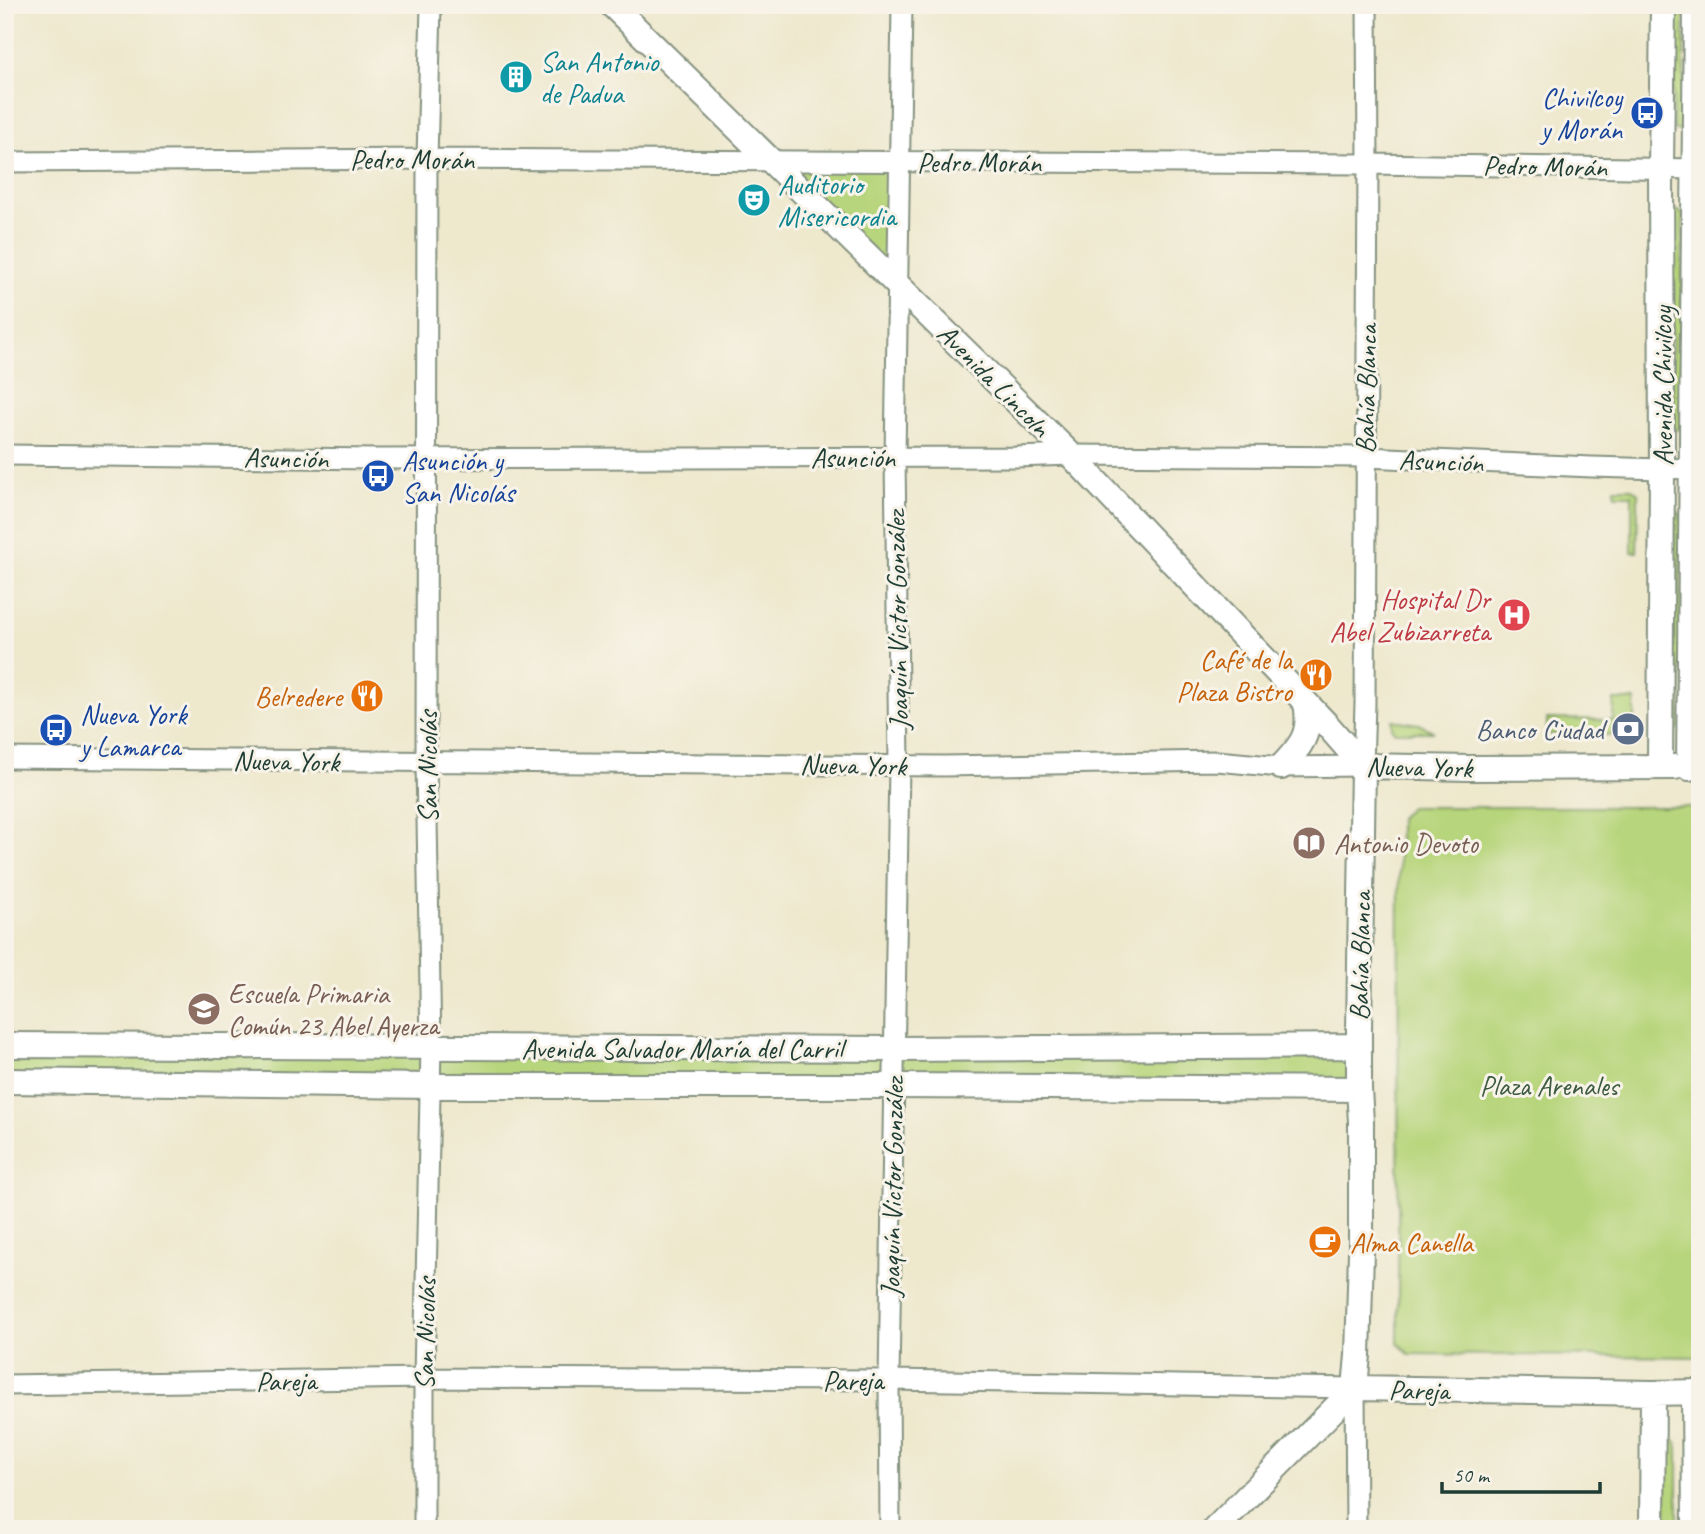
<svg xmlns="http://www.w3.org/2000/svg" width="1705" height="1534" font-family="Caveat,sans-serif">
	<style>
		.green { fill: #b7d57c; stroke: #6b8958; stroke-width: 2 }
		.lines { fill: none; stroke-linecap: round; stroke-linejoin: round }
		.minor-casing { stroke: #869280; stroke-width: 23 }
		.tertiary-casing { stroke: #869280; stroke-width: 28 }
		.minor { stroke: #fff; stroke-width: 19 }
		.tertiary { stroke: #fff; stroke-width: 24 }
		.labels { text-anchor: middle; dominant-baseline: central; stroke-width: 6; stroke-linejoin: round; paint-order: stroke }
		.culture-label { font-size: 28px; fill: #0d838f; stroke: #f7f3e8; text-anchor: start }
		.transit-label { font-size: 28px; fill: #164399; stroke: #f7f3e8; text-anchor: start }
		.street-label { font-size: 28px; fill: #1f3d34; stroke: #f7f3e8 }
		.health-label { font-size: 28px; fill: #be3a42; stroke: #f7f3e8; text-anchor: end }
		.food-label { font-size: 28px; fill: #c56008; stroke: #f7f3e8; text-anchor: end }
		.service-label { font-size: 28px; fill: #4e5e75; stroke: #f7f3e8; text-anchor: end }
		.education-label { font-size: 28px; fill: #785e54; stroke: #f7f3e8; text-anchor: start }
		.park-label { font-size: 28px; fill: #3d5b42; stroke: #f7f3e8 }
	</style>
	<rect width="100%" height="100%" fill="#f7f3e8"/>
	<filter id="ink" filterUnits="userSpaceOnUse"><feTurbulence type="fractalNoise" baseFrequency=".0143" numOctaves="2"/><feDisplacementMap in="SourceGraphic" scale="14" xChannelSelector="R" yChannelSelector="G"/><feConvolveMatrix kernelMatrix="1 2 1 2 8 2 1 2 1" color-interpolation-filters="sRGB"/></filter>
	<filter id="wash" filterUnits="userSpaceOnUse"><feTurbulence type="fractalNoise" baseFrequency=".00686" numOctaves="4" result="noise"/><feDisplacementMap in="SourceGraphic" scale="28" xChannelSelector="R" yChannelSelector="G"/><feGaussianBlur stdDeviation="1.57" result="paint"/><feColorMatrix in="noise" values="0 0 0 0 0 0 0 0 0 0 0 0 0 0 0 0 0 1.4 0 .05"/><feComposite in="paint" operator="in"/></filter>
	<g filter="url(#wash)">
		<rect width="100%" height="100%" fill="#eee8cd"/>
		<path class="green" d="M1672,5H1684V126L1680,131L1673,129Z
			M772,161H899V286Z
			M1676,211H1679L1683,215L1681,428L1678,430L1672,428V215Z
			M1614,488H1632L1638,493L1637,552H1632V495H1615Z
			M1674,511L1681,514L1680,727L1677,730L1672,729Z
			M1614,700H1635V722H1621V735L1547,734V719L1613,720Z
			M1392,720L1419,724L1434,732H1395L1392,729Z
			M1410,807H1700V1357L1409,1354L1398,1343L1399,818Z
			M5,1045L1359,1046V1089L5,1081Z
			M1670,1440H1673L1677,1443L1678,1448V1529H1666V1445Z"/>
	</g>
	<g filter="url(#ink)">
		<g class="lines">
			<defs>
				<path id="minor" d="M5,162L427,159L1368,164L1700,169
					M5,455L378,459L1016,457L1071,455L1366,457L1592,467L1662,469L1700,468
					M5,758L944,766L1217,761L1281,767L1363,766L1365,703L1368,164L1367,5
					M5,1385L424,1378L889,1380L1355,1388L1356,1529
					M424,1529V1378L431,1046L426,762L427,159L431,5
					M890,1529L889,1380L899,765L895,457L902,5"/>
				<path id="tertiary" d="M612,5L1071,455L1328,726L1363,766
					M1363,766L1470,768L1675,767
					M1281,767C1301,746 1312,734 1306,703
					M1660,767L1662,469L1661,168L1663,5
					M1689,768L1696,5
					M5,1045L894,1049L1359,1046
					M5,1081L431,1086H894L1359,1089
					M1355,1388L1358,1355L1361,1252V1122L1359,1089V1030L1363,766
					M1355,1388L1653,1393L1700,1392
					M1694,1392L1695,1529
					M1215,1529L1355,1388
					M1652,1529L1653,1393"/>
			</defs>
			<use href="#minor" class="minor-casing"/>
			<use href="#tertiary" class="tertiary-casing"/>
			<use href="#minor" class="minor"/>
			<use href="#tertiary" class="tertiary"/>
		</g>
	</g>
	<defs>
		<symbol id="building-disc" viewBox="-11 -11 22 22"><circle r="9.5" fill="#0f9aa8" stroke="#f7f3e8"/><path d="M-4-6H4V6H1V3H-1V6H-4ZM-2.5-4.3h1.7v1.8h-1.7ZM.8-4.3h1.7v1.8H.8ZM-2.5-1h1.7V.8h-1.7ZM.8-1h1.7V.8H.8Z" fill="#fff"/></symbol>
		<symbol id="bus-disc" viewBox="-11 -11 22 22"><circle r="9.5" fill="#1a4fb4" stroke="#f7f3e8"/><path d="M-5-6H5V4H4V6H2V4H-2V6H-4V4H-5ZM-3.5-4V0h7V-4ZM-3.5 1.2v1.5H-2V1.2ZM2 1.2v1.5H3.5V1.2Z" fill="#fff"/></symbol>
		<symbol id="theatre-disc" viewBox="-11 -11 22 22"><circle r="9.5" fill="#0f9aa8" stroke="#f7f3e8"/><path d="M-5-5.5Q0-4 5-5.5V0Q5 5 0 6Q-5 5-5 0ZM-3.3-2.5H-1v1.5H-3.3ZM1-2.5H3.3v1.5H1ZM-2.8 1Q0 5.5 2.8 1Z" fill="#fff"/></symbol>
		<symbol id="hospital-disc" viewBox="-11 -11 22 22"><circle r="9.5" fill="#e0444e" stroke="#f7f3e8"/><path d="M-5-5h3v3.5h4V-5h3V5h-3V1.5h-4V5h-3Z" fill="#fff"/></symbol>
		<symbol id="restaurant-disc" viewBox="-11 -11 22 22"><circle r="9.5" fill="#e8710a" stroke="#f7f3e8"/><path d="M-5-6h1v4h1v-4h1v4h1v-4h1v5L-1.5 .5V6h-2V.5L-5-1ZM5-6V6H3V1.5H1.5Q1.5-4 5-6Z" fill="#fff"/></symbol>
		<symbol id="bank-disc" viewBox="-11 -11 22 22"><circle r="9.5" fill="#5c6f8a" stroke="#f7f3e8"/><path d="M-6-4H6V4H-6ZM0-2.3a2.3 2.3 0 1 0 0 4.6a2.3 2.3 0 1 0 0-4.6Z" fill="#fff"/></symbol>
		<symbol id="library-disc" viewBox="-11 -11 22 22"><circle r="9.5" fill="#8d6e63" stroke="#f7f3e8"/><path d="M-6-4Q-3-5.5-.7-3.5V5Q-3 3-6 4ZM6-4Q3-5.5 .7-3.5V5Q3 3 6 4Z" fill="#fff"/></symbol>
		<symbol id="school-disc" viewBox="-11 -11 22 22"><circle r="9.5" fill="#8d6e63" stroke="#f7f3e8"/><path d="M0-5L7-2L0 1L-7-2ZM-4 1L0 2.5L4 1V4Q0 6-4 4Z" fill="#fff"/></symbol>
		<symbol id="cafe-disc" viewBox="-11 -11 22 22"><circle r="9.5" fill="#e8710a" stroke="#f7f3e8"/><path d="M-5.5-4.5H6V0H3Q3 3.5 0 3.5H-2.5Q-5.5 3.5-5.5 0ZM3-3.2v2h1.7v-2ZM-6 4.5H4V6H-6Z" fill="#fff"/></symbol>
	</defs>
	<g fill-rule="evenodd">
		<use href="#building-disc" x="497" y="58" width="38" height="38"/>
		<use href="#bus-disc" x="1628" y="94" width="38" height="38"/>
		<use href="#theatre-disc" x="735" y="181" width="38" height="38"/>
		<use href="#bus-disc" x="359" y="457" width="38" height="38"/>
		<use href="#hospital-disc" x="1495" y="596" width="38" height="38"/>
		<use href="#restaurant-disc" x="1297" y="656" width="38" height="38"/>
		<use href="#restaurant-disc" x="348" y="677" width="38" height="38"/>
		<use href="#bank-disc" x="1609" y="710" width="38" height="38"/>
		<use href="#bus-disc" x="37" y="711" width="38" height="38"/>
		<use href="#library-disc" x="1290" y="824" width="38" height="38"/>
		<use href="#school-disc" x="185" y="990" width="38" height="38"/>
		<use href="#cafe-disc" x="1306" y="1223" width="38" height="38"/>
	</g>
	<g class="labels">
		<g class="culture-label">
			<text x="540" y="61">San Antonio<tspan x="540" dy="32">de Padua</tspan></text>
			<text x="778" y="184">Auditorio<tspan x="778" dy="32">Misericordia</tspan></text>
		</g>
		<g class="transit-label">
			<text x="1622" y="97" text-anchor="end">Chivilcoy<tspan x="1622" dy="32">y Morán</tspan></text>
			<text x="402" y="460">Asunción y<tspan x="402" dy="32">San Nicolás</tspan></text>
			<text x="80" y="714">Nueva York<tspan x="80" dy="32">y Lamarca</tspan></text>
		</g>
		<g class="street-label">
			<text x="412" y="159">Pedro Morán</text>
			<text x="979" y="162">Pedro Morán</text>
			<text transform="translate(1545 166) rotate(1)">Pedro Morán</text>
			<text transform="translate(994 380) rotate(45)">Avenida Lincoln</text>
			<text transform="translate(1662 386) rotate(-90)">Avenida Chivilcoy</text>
			<text transform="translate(1366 389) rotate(-89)">Bahía Blanca</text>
			<text x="853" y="457">Asunción</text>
			<text transform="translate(286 458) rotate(1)">Asunción</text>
			<text transform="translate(1441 461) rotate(2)">Asunción</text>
			<text transform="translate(897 620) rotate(-91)">Joaquín Victor González</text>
			<text transform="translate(286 761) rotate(1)">Nueva York</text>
			<text transform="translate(853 765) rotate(1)">Nueva York</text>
			<text transform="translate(427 767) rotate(-90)">San Nicolás</text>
			<text transform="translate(1419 767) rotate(1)">Nueva York</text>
			<text transform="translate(1360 956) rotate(-89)">Bahía Blanca</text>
			<text x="682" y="1048">Avenida Salvador María del Carril</text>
			<text transform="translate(892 1187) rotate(-89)">Joaquín Victor González</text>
			<text transform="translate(425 1334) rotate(-89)">San Nicolás</text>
			<text x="853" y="1380">Pareja</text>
			<text transform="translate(286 1381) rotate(-1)">Pareja</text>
			<text transform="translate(1419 1390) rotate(1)">Pareja</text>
		</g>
		<g class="health-label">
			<text x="1490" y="599">Hospital Dr<tspan x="1490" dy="32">Abel Zubizarreta</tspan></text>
		</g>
		<g class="food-label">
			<text x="1292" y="659">Café de la<tspan x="1292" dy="32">Plaza Bistro</tspan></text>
			<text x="342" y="696">Belredere</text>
			<text x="1350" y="1242" text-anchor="start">Alma Canella</text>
		</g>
		<g class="service-label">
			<text x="1604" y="729">Banco Ciudad</text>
		</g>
		<g class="education-label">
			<text x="1334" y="843">Antonio Devoto</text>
			<text x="228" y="993">Escuela Primaria<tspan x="228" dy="32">Común 23 Abel Ayerza</tspan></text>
		</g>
		<g class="park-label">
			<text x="1549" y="1085">Plaza Arenales</text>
		</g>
	</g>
	<rect width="1705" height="1534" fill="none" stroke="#f7f3e8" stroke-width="28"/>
	<path d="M1442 1482v10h158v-10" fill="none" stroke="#1f3d34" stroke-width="3.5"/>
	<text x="1453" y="1482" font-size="21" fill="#1f3d34" stroke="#f7f3e8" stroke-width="5" paint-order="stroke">50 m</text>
</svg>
